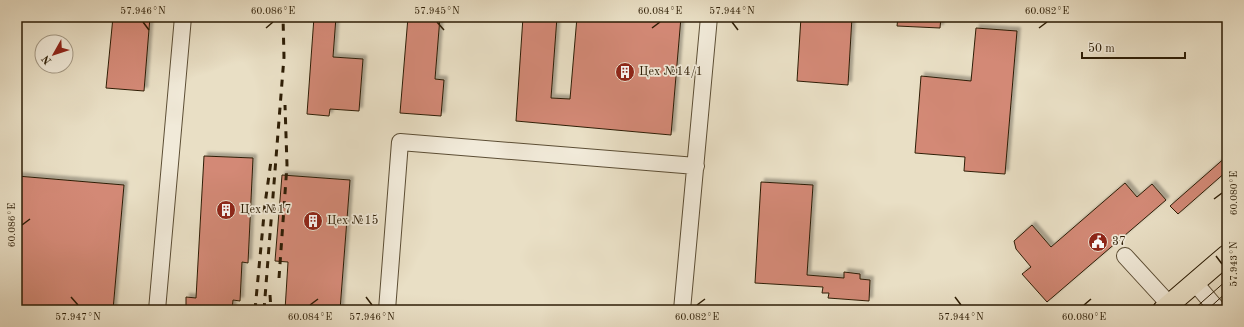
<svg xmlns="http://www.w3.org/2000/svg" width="1244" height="327" font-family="'Old Standard TT',serif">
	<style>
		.building { fill: #d38976; stroke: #2d1d05; filter: url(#shadow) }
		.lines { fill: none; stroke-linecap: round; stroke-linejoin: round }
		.minor-casing { stroke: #5c4e35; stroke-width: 18 }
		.major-casing { stroke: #2d1d05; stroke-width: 22 }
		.minor { stroke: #f1ead9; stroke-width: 16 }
		.major { stroke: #e9dfc5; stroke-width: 20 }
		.tram { stroke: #2d1d05; stroke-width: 1 }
		.rail { stroke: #2d1d05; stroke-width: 3; stroke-dasharray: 7 7; stroke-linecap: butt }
		.ticks { fill: none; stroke: #2d1d05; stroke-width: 1.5 }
		.labels { text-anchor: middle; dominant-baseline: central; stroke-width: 3.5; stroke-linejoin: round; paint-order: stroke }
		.poi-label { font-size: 12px; fill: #2d1d05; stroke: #f1ead9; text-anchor: start }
		.neatline { fill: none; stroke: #2d1d05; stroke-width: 1.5 }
		.ticks-label { font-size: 10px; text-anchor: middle; fill: #2d1d05 }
	</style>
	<defs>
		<filter id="shadow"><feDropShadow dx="3.5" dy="-3.5" stdDeviation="1" flood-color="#0004"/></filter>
	</defs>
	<rect width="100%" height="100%" fill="#e9dfc5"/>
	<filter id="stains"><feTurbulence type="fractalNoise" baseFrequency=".005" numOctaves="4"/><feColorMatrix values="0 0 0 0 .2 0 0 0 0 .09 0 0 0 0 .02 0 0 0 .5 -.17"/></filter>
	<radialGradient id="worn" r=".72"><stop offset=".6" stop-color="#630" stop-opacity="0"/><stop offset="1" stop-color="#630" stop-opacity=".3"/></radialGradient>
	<path class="building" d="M113,17H150L144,91L106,88Z
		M314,17H336L333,57L363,59L359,111L330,109L329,116L307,114Z
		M408,17H440L435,79L444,80L441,116L400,113Z
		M523,17H557L551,98L570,99L577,17H681L671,135L516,121Z
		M801,17H852L848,85L797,81Z
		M898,17H941L940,28L897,26Z
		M976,28L1017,31L1005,174L964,171L965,157L915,153L921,76L971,81Z
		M204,156L253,158L248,263L242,262L240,301L233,300L232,310H186V297L196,298Z
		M1227,156V171L1178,214L1170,206Z
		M282,175L350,180L340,310H285L288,262L275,261Z
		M17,176L124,185L113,310H17Z
		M761,182L813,185L807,275L844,278V272L860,274V279L870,280L869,301L828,298L829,293H822L823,287L755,283Z
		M1125,183L1137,197L1152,184L1166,200L1047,302L1022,274L1031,267L1016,249L1014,241L1032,225L1051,247Z"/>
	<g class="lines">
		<defs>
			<path id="minor" d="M1125,256L1169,304
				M1195,283L1218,310
				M157,310L183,17
				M387,310L400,142L696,166
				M682,310L709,17"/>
			<path id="major" d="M1163,310L1227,255"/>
		</defs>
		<use href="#minor" class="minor-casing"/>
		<use href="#major" class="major-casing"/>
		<use href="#minor" class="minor"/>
		<use href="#major" class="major"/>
		<path class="tram" d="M1193,310L1227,280
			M1207,310L1227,292"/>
		<path class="rail" d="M279,278L287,165L285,105
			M270,295L271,310
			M255,310L265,204L271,161
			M264,310L284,57L283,17"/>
	</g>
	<path class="ticks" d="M143,22L149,30M437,22L444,30M732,22L738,30M266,28L273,22M652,28L660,22M1039,28L1047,22M1214,199L1222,193M22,225L30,219M1216,256L1222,264M71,297L78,305M366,297L372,305M955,297L961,305M310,305L318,299M697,305L705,299M1084,305L1091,299"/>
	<defs>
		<symbol id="building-disc" viewBox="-11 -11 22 22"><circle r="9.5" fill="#8f2418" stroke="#f1ead9"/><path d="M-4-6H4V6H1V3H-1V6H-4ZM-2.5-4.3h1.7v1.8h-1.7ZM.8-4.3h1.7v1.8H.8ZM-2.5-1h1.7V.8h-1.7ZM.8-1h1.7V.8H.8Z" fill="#fff"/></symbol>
		<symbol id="civic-disc" viewBox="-11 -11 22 22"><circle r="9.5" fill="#8f2418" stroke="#f1ead9"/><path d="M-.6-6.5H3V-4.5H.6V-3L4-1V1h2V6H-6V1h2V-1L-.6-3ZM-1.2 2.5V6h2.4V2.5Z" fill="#fff"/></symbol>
	</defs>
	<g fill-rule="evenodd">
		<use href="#building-disc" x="614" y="61" width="22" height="22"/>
		<use href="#building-disc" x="215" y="199" width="22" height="22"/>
		<use href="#building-disc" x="302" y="210" width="22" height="22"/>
		<use href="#civic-disc" x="1087" y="231" width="22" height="22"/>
	</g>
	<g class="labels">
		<g class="poi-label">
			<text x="639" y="72">Цех №14/1</text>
			<text x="240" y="210">Цех №17</text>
			<text x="327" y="221">Цех №15</text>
			<text x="1112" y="242">37</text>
		</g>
	</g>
	<rect width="1244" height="327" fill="none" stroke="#e9dfc5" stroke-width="44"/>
	<g transform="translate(54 54) rotate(231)"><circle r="19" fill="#f1ead9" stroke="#a39884"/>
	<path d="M0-3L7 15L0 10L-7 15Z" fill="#8f2418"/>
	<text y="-6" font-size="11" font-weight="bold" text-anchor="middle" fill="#2d1d05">N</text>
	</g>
	<path d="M1082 52v6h103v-6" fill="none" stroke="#2d1d05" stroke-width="2"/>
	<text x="1088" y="52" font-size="12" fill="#2d1d05" stroke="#f1ead9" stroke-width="3" paint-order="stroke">50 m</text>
	<rect x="22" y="22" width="1200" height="283" class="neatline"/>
	<g class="ticks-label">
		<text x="143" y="14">57.946°N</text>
		<text x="273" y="14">60.086°E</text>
		<text x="437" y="14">57.945°N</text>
		<text x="660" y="14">60.084°E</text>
		<text x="732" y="14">57.944°N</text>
		<text x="1047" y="14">60.082°E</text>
		<text transform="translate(1233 193) rotate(-90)" y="4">60.080°E</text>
		<text transform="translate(11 225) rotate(-90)" y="4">60.086°E</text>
		<text transform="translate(1233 264) rotate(-90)" y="4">57.943°N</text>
		<text x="78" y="320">57.947°N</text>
		<text x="310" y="320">60.084°E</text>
		<text x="372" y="320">57.946°N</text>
		<text x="697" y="320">60.082°E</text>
		<text x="961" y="320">57.944°N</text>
		<text x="1084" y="320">60.080°E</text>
	</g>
	<rect width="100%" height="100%" filter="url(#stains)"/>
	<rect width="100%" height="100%" fill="url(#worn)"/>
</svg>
